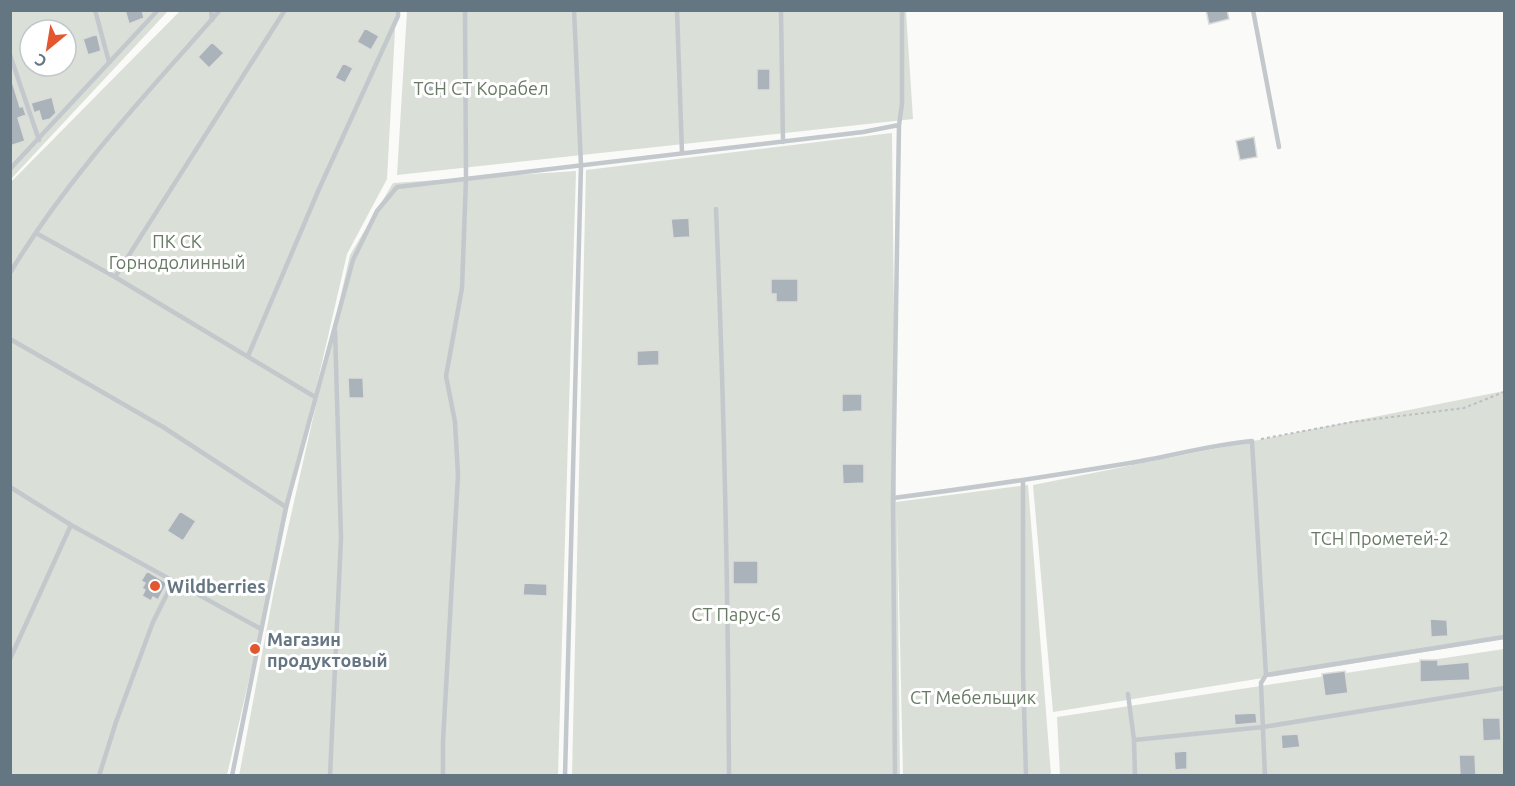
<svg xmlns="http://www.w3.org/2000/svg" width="1515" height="786" font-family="Ubuntu,sans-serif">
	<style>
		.green { fill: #dadfd7; fill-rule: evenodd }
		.building { fill: #aab3b9; stroke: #dcdcda; stroke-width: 1.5 }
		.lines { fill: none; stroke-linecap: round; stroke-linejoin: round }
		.path { stroke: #bbbfc2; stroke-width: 2; stroke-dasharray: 3 3; stroke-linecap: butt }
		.lane { stroke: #c3c8cc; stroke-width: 4.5 }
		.poi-dot { fill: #e4572e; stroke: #fff; stroke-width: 2 }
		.labels { text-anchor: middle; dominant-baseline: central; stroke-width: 6; stroke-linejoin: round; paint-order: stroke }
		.park-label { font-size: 18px; fill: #687a64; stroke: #fff }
		.poi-label { font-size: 18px; font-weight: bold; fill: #657683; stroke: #fff; text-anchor: start }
	</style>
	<rect width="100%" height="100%" fill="#fafaf8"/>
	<path class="green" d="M11,11H168L11,179ZM30,30H66V66H30Z
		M180,11H396L387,179L347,254L227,775H11L10,183Z
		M407,11H906L913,119L397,175Z
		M892,133L896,502L1028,485L1051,775H903L897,508L900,775L572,776L586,170Z
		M576,171L558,775L239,776L274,590L350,255L393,183Z
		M1504,391V639L1053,712L1033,485Z
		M1504,649V775H1060L1057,717Z"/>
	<path class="building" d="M125,10H142L144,18L129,24Z
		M1206,10H1227L1229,19L1209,24Z
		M365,28L379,36L371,50L357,42Z
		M97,34L101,51L88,55L83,39Z
		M212,42L224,53L209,68L198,57Z
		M343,63L353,68L345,83L335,78Z
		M757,69H770V90H757Z
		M425,80L444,81L443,98H425Z
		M10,84H13L20,107L23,106L26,115L18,118L25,141L10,146Z
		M52,97L56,113L50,119L42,121L39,111L34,113L31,103Z
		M1254,137L1257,157L1240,160L1236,141Z
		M689,218L690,237L673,238L671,219Z
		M771,279H798V302H776V294H771Z
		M659,350V365L637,366V351Z
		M348,378H363L364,398H349Z
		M842,394H862V411L842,412Z
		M842,464H864V483L843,484Z
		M180,511L196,521L183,541L167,531Z
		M733,561H758V584H733Z
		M147,571L167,583L158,600L153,597L151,601L142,596L145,590L142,588L145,583L141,581Z
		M524,583L547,584V596L523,595Z
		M1430,619L1447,620L1448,636L1431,637Z
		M1420,660H1438V665L1469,662L1470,680L1420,682Z
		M1345,671L1348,693L1325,696L1322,674Z
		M1256,713L1257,723L1235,725L1234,714Z
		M1482,718H1500L1501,740L1483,741Z
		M1298,734L1300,747L1282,749L1281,735Z
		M1187,751V769L1175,770L1174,752Z
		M1459,755H1475L1476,776H1460Z"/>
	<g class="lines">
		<path class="path" d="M1261,439L1352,422L1464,408L1504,392"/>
		<path class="lane" d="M95,10L109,62
			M211,10L212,20
			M677,10L682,153
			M781,10L783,142
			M1253,10L1279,147
			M10,55L39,140
			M10,169L158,10
			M716,209C724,398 728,587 729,776
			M36,233L115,277L315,397
			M10,273C68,176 146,95 220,10
			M115,277L285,10
			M10,339L163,427L286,507
			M248,356L319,189L398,16V10
			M1023,481V670L1026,776
			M10,487L71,525L261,629
			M893,498C972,488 1051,476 1130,463C1171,456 1211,445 1252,441L1266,675L1261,683L1265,776
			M10,659L71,525
			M1266,675L1504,637
			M1128,694L1134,740L1135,776
			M1134,740L1263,727L1504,688
			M99,776L116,722L153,622L174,580
			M232,776L286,507L353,260L377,211L397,187L863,132L899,125L902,104V10
			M330,776L341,538L335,330
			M443,776V741L458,475L455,422L446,376L462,288L466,179L465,10
			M565,776L581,165L574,10
			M895,776L893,498L899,125"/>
	</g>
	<g class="poi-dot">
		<circle cx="155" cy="586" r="6"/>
		<circle cx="255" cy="649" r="6"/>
	</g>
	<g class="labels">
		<g class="park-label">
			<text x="481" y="88">ТСН СТ Корабел</text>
			<text x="177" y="241">ПК СК<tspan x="177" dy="21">Горнодолинный</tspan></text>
			<text x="1380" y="538">ТСН Прометей-2</text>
			<text x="736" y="614">СТ Парус-6</text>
			<text x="973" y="697">СТ Мебельщик</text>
		</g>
		<g class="poi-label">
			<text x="167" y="586">Wildberries</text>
			<text x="267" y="639">Магазин<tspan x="267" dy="21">продуктовый</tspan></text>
		</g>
	</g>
	<rect width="1515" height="786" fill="none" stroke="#657683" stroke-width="24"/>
	<g transform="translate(48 48) rotate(210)"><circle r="28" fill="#ffffff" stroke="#c1c8cd" stroke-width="1.5"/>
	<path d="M0-4.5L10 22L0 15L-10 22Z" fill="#e4572e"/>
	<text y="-9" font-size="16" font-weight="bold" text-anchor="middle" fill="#657683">С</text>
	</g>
</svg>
